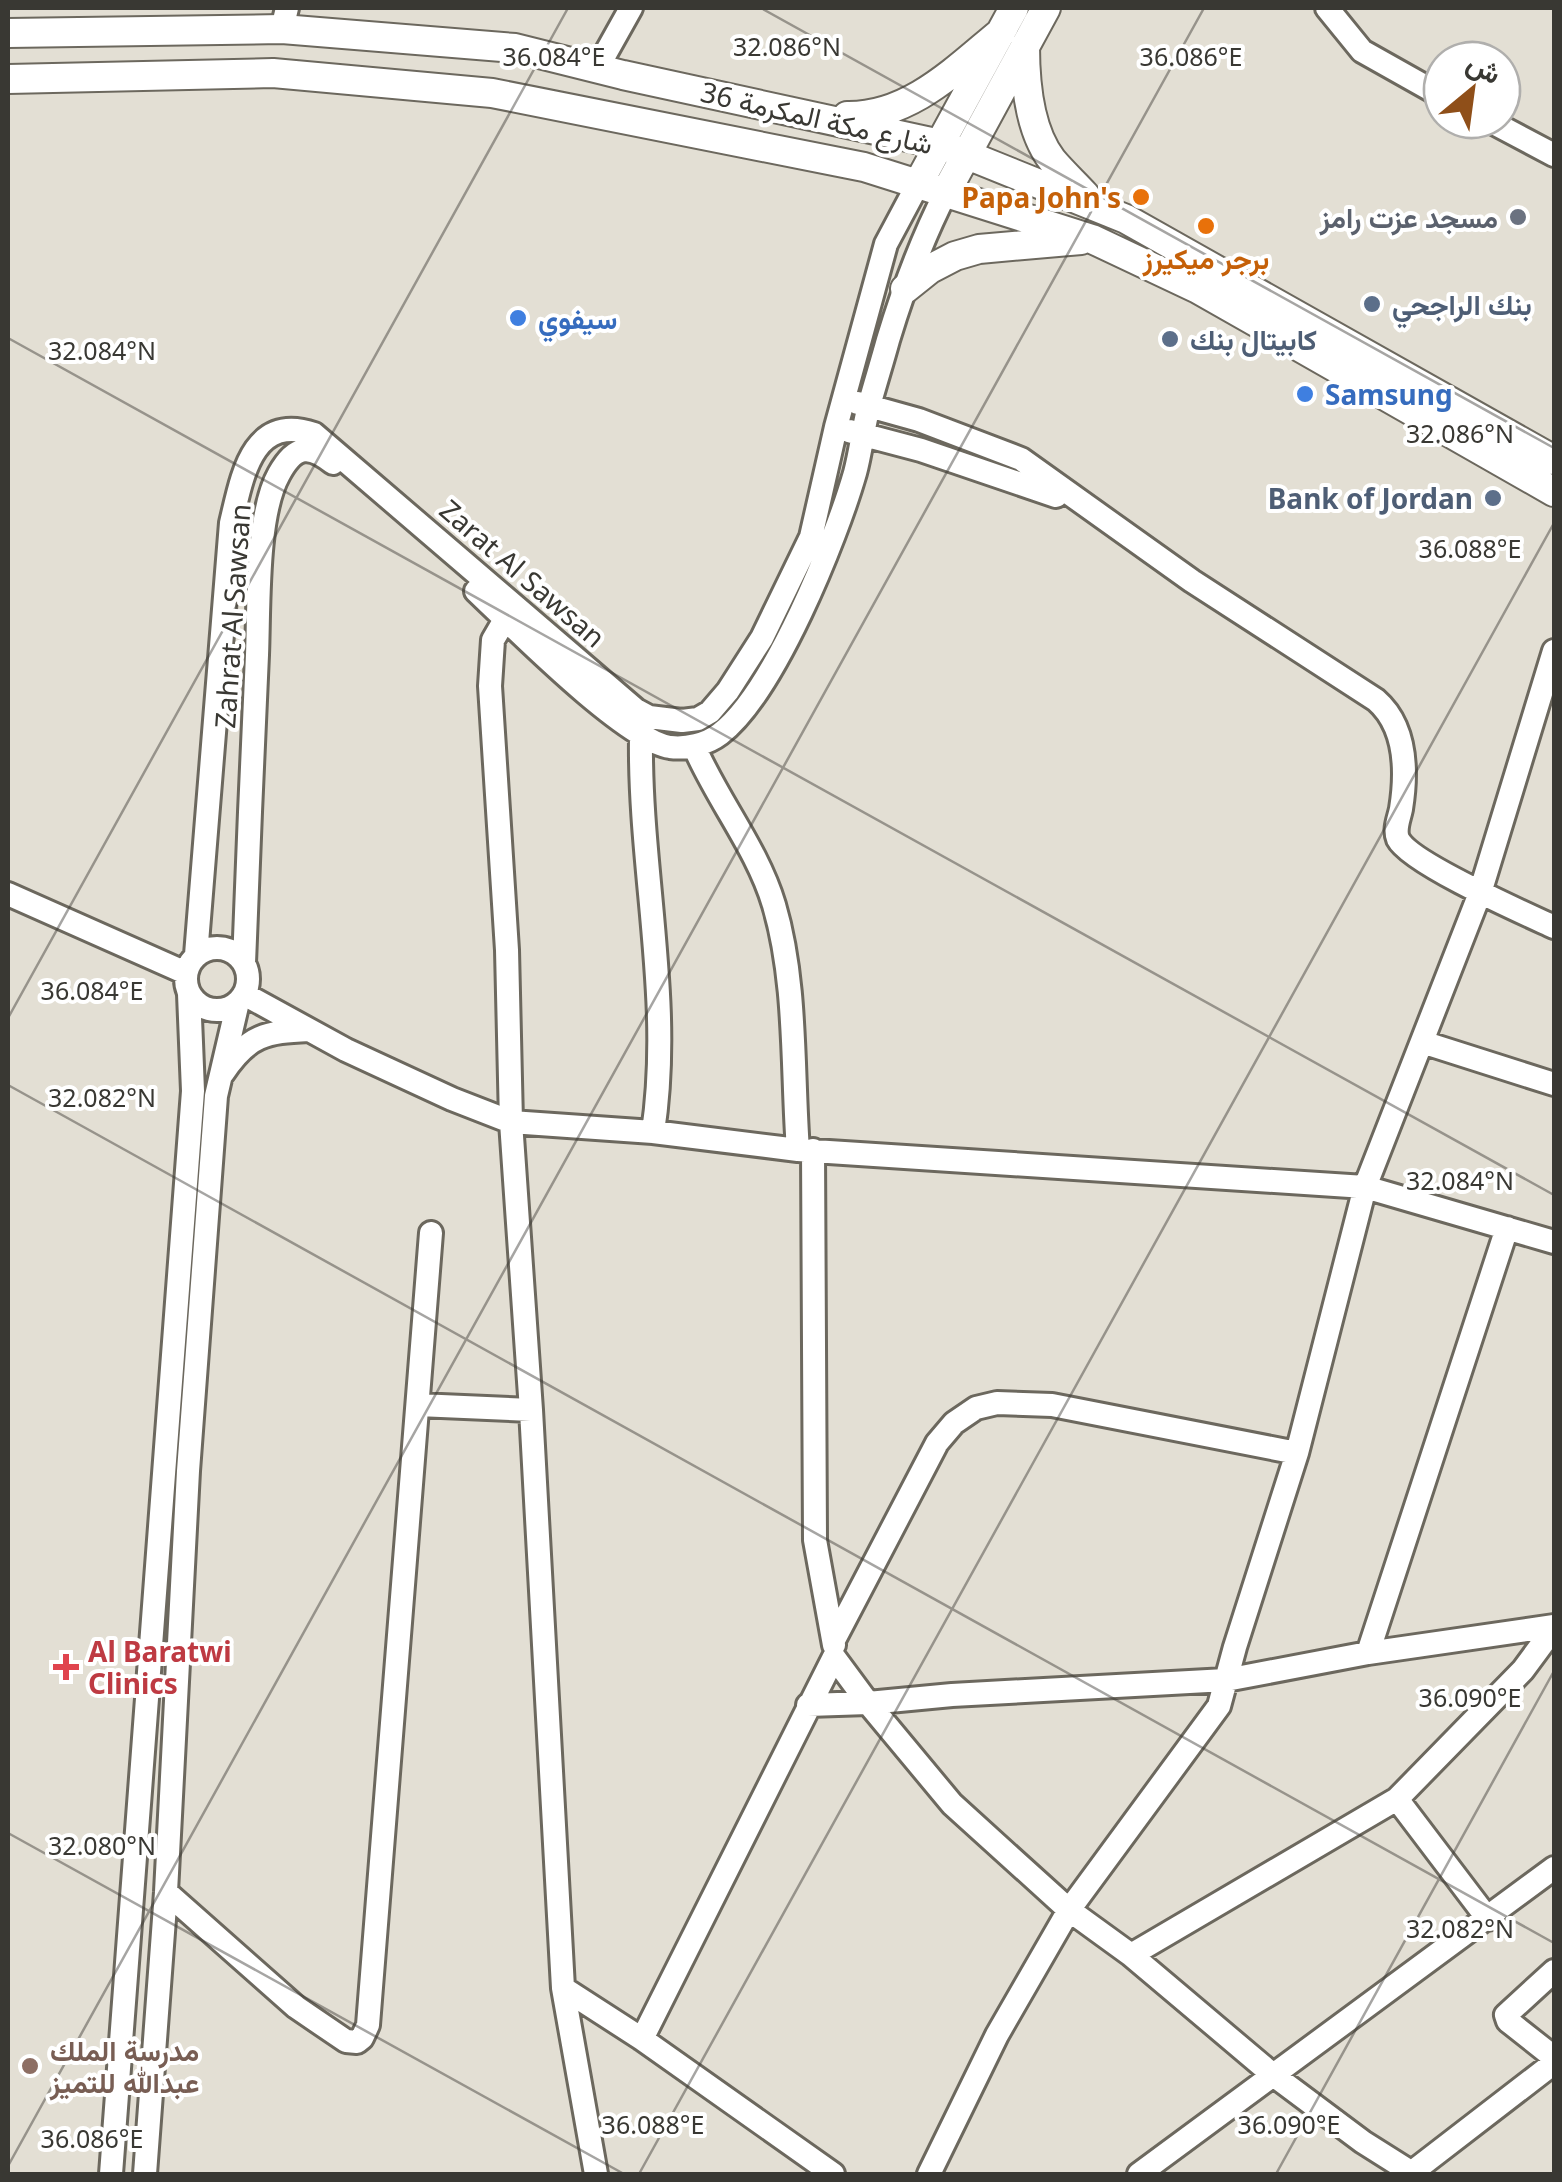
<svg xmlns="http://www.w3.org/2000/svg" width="1562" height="2182" font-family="'Noto Sans',Vazirmatn,sans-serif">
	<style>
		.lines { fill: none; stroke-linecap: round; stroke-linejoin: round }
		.minor-casing { stroke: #6c685e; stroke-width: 28 }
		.major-casing { stroke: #6c685e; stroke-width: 32 }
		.minor { stroke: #fff; stroke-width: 22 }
		.major { stroke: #fff; stroke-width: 28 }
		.ticks { fill: none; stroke: #393833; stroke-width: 2.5; stroke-opacity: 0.45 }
		.food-dot { fill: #e8710a; stroke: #fff; stroke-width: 4 }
		.worship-dot { fill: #6b7280; stroke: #fff; stroke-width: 4 }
		.service-dot { fill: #5c6f8a; stroke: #fff; stroke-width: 4 }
		.shop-dot { fill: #3f7fe0; stroke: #fff; stroke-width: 4 }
		.health-dot { fill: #e0444e; stroke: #fff; stroke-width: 4 }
		.education-dot { fill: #8d6e63; stroke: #fff; stroke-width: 4 }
		.labels { text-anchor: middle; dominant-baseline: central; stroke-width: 8; stroke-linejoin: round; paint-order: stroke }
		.street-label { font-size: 28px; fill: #393833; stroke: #fff }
		.food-label { font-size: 28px; font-weight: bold; fill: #c56008; stroke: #fff; text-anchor: end }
		.worship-label { font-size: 28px; font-weight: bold; fill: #5b616d; stroke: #fff; text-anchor: end }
		.service-label { font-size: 28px; font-weight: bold; fill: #4e5e75; stroke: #fff; text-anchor: start }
		.shop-label { font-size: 28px; font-weight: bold; fill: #366cbe; stroke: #fff; text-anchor: start }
		.health-label { font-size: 28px; font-weight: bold; fill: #be3a42; stroke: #fff; text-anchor: start }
		.education-label { font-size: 28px; font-weight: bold; fill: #785e54; stroke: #fff; text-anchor: start }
		.ticks-label { font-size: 25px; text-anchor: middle; fill: #393833; stroke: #fff; stroke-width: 8; stroke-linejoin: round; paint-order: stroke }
	</style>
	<rect width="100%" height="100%" fill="#e3dfd4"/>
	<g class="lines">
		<defs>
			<path id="minor" d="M1327,8L1362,51L1442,96
				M282,29L287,8
				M598,67L631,8
				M1488,120L1554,155
				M858,403L919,420L1021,459L1192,581L1376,700C1407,727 1407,771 1401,809C1399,819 1394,829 1398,839C1410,863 1526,914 1554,927
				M849,431L921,450L1056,496
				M476,591C513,626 625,740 670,747C687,749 707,744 720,734C774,693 836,539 855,473C861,451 863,428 869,406C875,384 882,362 888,340C904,287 921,241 946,192
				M511,609L493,640L490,686L507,950L511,1122L531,1410L563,1988L596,2174
				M641,737C639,869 673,999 653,1132
				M694,746C717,800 757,848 774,905C797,983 792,1070 798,1150
				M8,894L186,973
				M186 979a31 31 0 1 1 62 0a31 31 0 1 1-62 0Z
				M196,955L231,523C242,478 251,413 314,434L636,710L649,717L682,721L698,719L710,712L728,691L762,638L811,537L836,427L886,244L918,184
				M244,963C248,860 252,758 257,655C259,606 256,515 279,474C295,445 309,444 333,463
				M244,994L346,1050L452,1099L511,1122L653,1132L798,1150L1365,1187L1554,1242
				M1422,1042L1554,1084
				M223,1073C248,1035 266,1032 309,1030
				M813,1150L815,1540L834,1645
				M418,1405L531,1410
				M834,1640L937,1443L954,1423L976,1408L997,1403L1052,1405L1297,1453
				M1368,1653L1507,1228
				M808,1705L868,1703L952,1804L1069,1910L1131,1955L1272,2074L1363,2142L1409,2171L1415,2170L1550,2066L1551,2055L1508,2021L1506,2015L1554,1971
				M1397,1799L1488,1919
				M166,1892L296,2007L346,2041L357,2042L362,2038L368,2025L431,1233
				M1131,1955L1397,1799L1523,1670L1554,1628
				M563,1988L642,2039L833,2174
				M642,2039L834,1657L868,1703L952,1695L1226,1680L1368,1653L1554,1626
				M111,2174L193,1091L189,994
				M145,2174L166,1892L188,1471L216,1096L238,1002
				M929,2174L997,2035L1069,1910L1219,1706L1235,1647L1297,1453L1365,1187L1480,893L1554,651
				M1139,2174L1554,1868"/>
			<path id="major" d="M8,33L282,29L515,48L623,75L940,144L1126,219L1554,460
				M1025,46C1025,82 1029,130 1052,160C1062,172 1074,183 1085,195
				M8,79L273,73L492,93L864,167L1092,239L1198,289L1554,492
				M847,116C909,117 955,70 1000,33
				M918,184L1014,8
				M946,192L1046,8
				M905,289L930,269L955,256L979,249L1081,240"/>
		</defs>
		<use href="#minor" class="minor-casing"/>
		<use href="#major" class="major-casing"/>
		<use href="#minor" class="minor"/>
		<use href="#major" class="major"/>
	</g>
	<path class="ticks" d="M761,8L1554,448M8,338L1554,1195M8,1018L568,8M8,1085L1554,1943M8,1833L624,2174M8,2166L1204,8M639,2174L1554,523M1276,2174L1554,1671"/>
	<g class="food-dot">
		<circle cx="1141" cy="197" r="10"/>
		<circle cx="1206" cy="226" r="10"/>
	</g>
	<circle class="worship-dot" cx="1518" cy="217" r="10"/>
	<g class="service-dot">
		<circle cx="1372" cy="304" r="10"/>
		<circle cx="1170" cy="339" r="10"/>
		<circle cx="1493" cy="498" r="10"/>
	</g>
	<g class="shop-dot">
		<circle cx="518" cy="318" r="10"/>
		<circle cx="1305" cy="394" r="10"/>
	</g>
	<path class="health-dot" d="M61 1652h10v10h10v10h-10v10h-10v-10h-10v-10h10z"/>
	<circle class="education-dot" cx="30" cy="2066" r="10"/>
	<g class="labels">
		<g class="street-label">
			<text transform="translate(817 117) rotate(13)">شارع مكة المكرمة 36</text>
			<text transform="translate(523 573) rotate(41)">Zarat Al Sawsan</text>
			<text transform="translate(232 616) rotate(-86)">Zahrat Al Sawsan</text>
		</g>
		<g class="food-label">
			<text x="1121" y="197">Papa John's</text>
			<text x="1206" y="258" text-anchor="middle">برجر ميكيرز</text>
		</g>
		<g class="worship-label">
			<text x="1498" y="217">مسجد عزت رامز</text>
		</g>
		<g class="service-label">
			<text x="1392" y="304">بنك الراجحي</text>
			<text x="1190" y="339">كابيتال بنك</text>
			<text x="1473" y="498" text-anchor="end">Bank of Jordan</text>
		</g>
		<g class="shop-label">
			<text x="538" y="318">سيفوي</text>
			<text x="1325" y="394">Samsung</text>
		</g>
		<g class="health-label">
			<text x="88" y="1651">Al Baratwi<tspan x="88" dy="32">Clinics</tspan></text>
		</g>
		<g class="education-label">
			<text x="50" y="2050">مدرسة الملك<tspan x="50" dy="32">عبدالله للتميز</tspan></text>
		</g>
	</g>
	<g class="ticks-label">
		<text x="787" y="56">32.086°N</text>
		<text x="554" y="66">36.084°E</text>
		<text x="1191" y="66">36.086°E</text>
		<text x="102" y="360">32.084°N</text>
		<text x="1460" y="443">32.086°N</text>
		<text x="1470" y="558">36.088°E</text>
		<text x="92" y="1000">36.084°E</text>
		<text x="102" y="1107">32.082°N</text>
		<text x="1460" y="1190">32.084°N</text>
		<text x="1470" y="1707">36.090°E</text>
		<text x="102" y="1855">32.080°N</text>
		<text x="1460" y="1938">32.082°N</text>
		<text x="653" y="2134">36.088°E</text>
		<text x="1289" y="2134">36.090°E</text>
		<text x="92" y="2148">36.086°E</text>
	</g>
	<rect width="1562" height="2182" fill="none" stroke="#393833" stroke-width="20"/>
	<g transform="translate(1472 90) rotate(29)"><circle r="48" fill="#ffffff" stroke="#b0afad" stroke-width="2.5"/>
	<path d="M0-8L18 38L0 25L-18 38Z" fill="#8f4f19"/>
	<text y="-15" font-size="28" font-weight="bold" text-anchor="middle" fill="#393833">ش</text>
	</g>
</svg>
